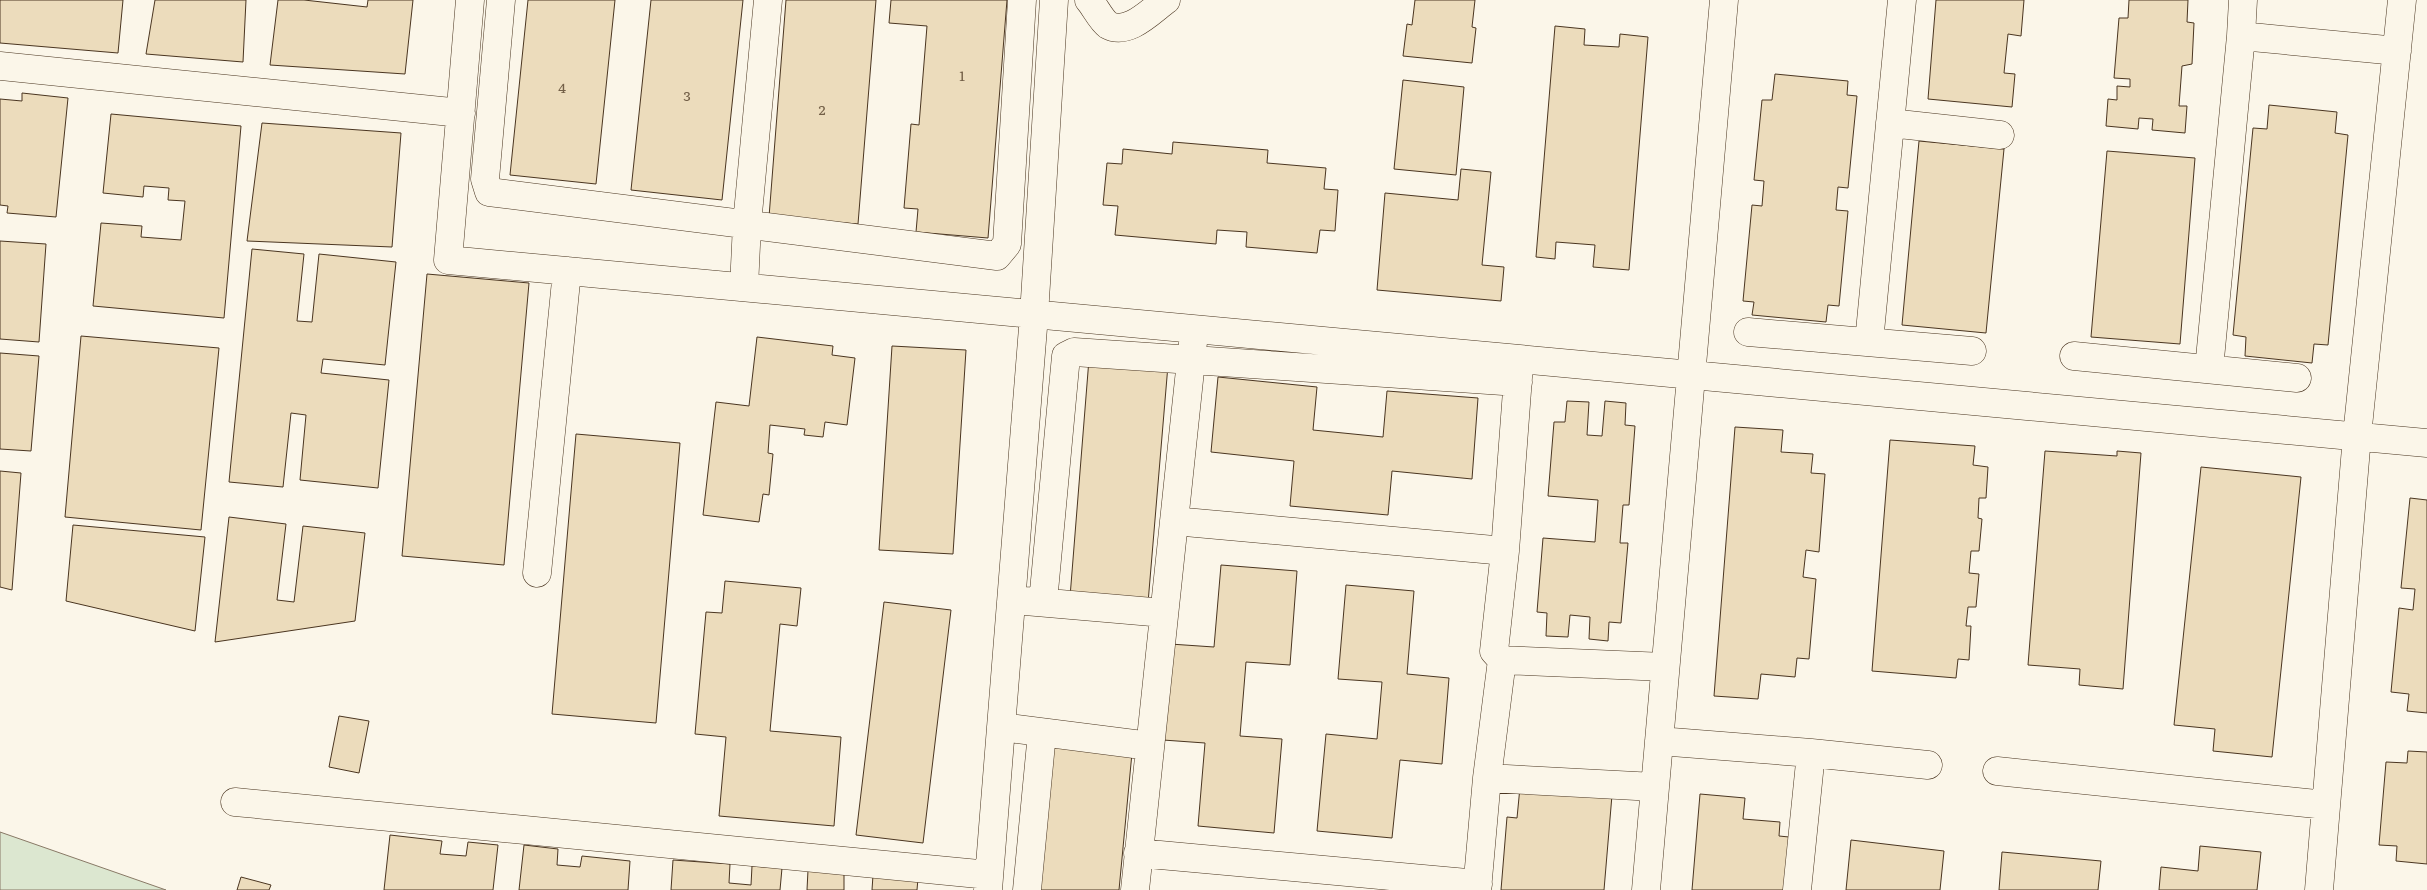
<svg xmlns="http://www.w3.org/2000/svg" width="2427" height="890" font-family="Literata,serif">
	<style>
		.green { fill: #dce7d0; stroke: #887966 }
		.building { fill: #ecdcbc; stroke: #4a3520 }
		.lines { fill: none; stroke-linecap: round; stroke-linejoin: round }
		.minor-casing { stroke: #4a3520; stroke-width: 29 }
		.minor { stroke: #fbf6e9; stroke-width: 28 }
		.labels { text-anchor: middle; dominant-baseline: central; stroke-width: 4; stroke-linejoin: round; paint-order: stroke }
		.number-label { font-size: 14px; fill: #725f47 }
	</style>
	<rect width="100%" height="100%" fill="#fbf6e9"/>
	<path class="green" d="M0,832L166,890H0Z"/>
	<path class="building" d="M0,0H123L118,53L0,43Z
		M155,0H246L243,62L146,54Z
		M278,0H304L367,7L368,0H413L405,74L270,65Z
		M528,0H615L596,184L510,175Z
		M651,0H743L722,200L631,190Z
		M786,0H876L858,224L769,217Z
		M891,0H1007L988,238L916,232L918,209L904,208L911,124L919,125L927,26L889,23Z
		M1415,0H1475L1472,27L1476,28L1472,63L1403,56L1407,24L1412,25Z
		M1936,0H2024L2021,36L2008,34L2004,73L2015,74L2012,107L1928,99Z
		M2129,0H2188L2187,22L2194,23L2192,64L2182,66L2179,106H2187L2185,133L2152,130L2153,119L2139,118L2138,129L2106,126L2108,99L2117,100V86L2130,87V79L2114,78L2119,18H2128Z
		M1555,26L1585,29L1584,45L1619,47L1620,34L1648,37L1629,270L1593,267L1595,245L1556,242L1555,259L1536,257Z
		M1775,74L1848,81L1847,95L1857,96L1848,188L1838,187L1836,210L1848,211L1839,306L1828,305L1826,322L1752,315L1754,302L1743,301L1752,205L1762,206L1764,181L1754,180L1762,100H1772Z
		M1403,80L1464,87L1456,175L1394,169Z
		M22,93L68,98L56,217L7,213L8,206L0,205V99L22,101Z
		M2269,105L2337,112L2335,133L2348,135L2328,345L2314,344L2312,363L2245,356L2246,337L2233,335L2253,128L2267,129Z
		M111,114L241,126L224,318L93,306L101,223L142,226L141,237L181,240L185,201L168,200L169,188L144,186L143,197L103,193Z
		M262,123L401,133L392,247L247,241Z
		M1919,141L2004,149L1986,333L1902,325Z
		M1173,142L1268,150L1267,163L1326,168L1324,189L1338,190L1335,231L1320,230L1317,253L1246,247L1247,232L1217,230L1216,244L1115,235L1118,206L1103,205L1107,163L1122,164L1123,149L1172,154Z
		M2107,151L2195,158L2180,344L2091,337Z
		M1461,169L1491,172L1482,265L1504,267L1501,301L1377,290L1385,193L1458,200Z
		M0,241L46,244L39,342L0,339Z
		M252,249L304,254L297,321L312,322L319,254L396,262L385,365L323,359L321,373L389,380L378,488L300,480L306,415L291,413L283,487L229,482Z
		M427,274L529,283L504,565L402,556Z
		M81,336L219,348L201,530L65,517Z
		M757,337L833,346L832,355L855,358L847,425L825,422L823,437L804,435L805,429L770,425L768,453L773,454L769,495L763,494L759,522L703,515L716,402L749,406Z
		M892,346L966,350L953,554L879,550Z
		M0,353L39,356L31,451L0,449Z
		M1089,359L1168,365L1148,603L1070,597Z
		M1218,377L1317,387L1313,430L1383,437L1387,391L1478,398L1472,479L1392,471L1388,515L1290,506L1294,461L1211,452Z
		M1567,401L1589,402L1587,435L1602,436L1605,401L1626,403L1625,425L1635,426L1629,505H1623L1620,543H1628L1621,623L1609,622L1608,641L1589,639L1590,617L1570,615L1568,637L1546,636L1547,613L1537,612L1543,538L1595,542L1598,500L1548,496L1554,422H1565Z
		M1735,427L1783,430L1781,452L1813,454L1811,473L1825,474L1819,552L1806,550L1803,577L1816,579L1809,659L1797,658L1795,677L1761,674L1758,699L1714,696Z
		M576,434L680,443L656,723L552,714Z
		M1890,440L1975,446L1973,465L1988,467L1986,498H1979L1978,518L1982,519L1979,551H1971L1969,573L1979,574L1976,607H1968L1966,626H1971L1969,660L1958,659L1956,678L1872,671Z
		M2045,451L2117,456V451L2141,453L2123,689L2079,685L2080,669L2028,665Z
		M2201,467L2301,477L2272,757L2213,751L2215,729L2174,725Z
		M0,471L21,473L12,590L0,587Z
		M2410,498L2427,500V713L2407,711L2409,694L2391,692L2399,608L2413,610L2415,589L2401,588Z
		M229,517L286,524L277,600L294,602L303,526L365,533L355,621L215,642Z
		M73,525L205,537L195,631L66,601Z
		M1221,565L1297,571L1290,665L1246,662L1240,736L1282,739L1274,833L1198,826L1205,743L1163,740L1170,644L1214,647Z
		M725,581L801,588L797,626L780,624L770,731L841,737L834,826L719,816L726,737L695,734L706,612L722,613Z
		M1346,585L1414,591L1407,674L1449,678L1442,764L1400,760L1392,838L1317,831L1326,734L1377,739L1382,682L1338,679Z
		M884,602L951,610L923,843L856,835Z
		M339,716L369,721L359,773L329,767Z
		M1052,745L1132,753L1119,890H1038Z
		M2408,751L2427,752V864L2396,861L2397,846L2379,845L2386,762L2407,763Z
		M1520,787L1612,795L1604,890H1501L1507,817L1517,818Z
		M1700,794L1745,798L1743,819L1780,822L1779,836L1789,837L1784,890H1692Z
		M390,835L442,841L440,854L466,856L468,842L498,845L493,890H384Z
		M1851,840L1944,851L1940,890H1846Z
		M524,845L558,849L557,865L580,867L582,856L630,861L628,890H519Z
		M2200,846L2261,852L2257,890H2159L2161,867L2198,871Z
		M2002,852L2101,861L2098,890H1999Z
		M673,860L730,864L729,883L751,885L752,866L782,868L780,890H671Z
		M808,870L844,872V890H807Z
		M873,875L918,878L917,890H872Z
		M241,877L271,885L269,890H237Z"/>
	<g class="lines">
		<defs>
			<path id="minor" d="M470,0L448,260L2427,443
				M501,0L485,179L489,192L997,256L1007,244L1022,0
				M1089,0C1095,7 1101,20 1108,25C1128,36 1151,11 1166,0
				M2243,0L2241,36L2397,51
				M0,66L461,113
				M1890,123L2000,135
				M744,287L747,224L768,0
				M1748,332L1972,351
				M1869,342L1902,0
				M2074,356L2297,378
				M2209,369L2241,36
				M1174,521L1505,551
				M537,573L567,271
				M1025,601L1164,613
				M1043,602L1066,356L1074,352L1518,382
				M1502,660L1665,667
				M1001,727L1150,746
				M1659,741L1811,753L1928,765
				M1997,771L2326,805
				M1487,778L1655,787
				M235,802L989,875
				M1138,853L1478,884
				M988,890L1034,315L1054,0
				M1027,890L1042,733
				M1135,890L1193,342
				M1477,890L1487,778L1502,660L1494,651L1505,551L1519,364
				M1646,890L1724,0
				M1797,890L1811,753
				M2319,890L2357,436L2402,0"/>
		</defs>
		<use href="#minor" class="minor-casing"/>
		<use href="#minor" class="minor"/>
	</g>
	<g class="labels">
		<g class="number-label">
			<text x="962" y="75">1</text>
			<text x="562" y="87">4</text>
			<text x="687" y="95">3</text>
			<text x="822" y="109">2</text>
		</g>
	</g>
</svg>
